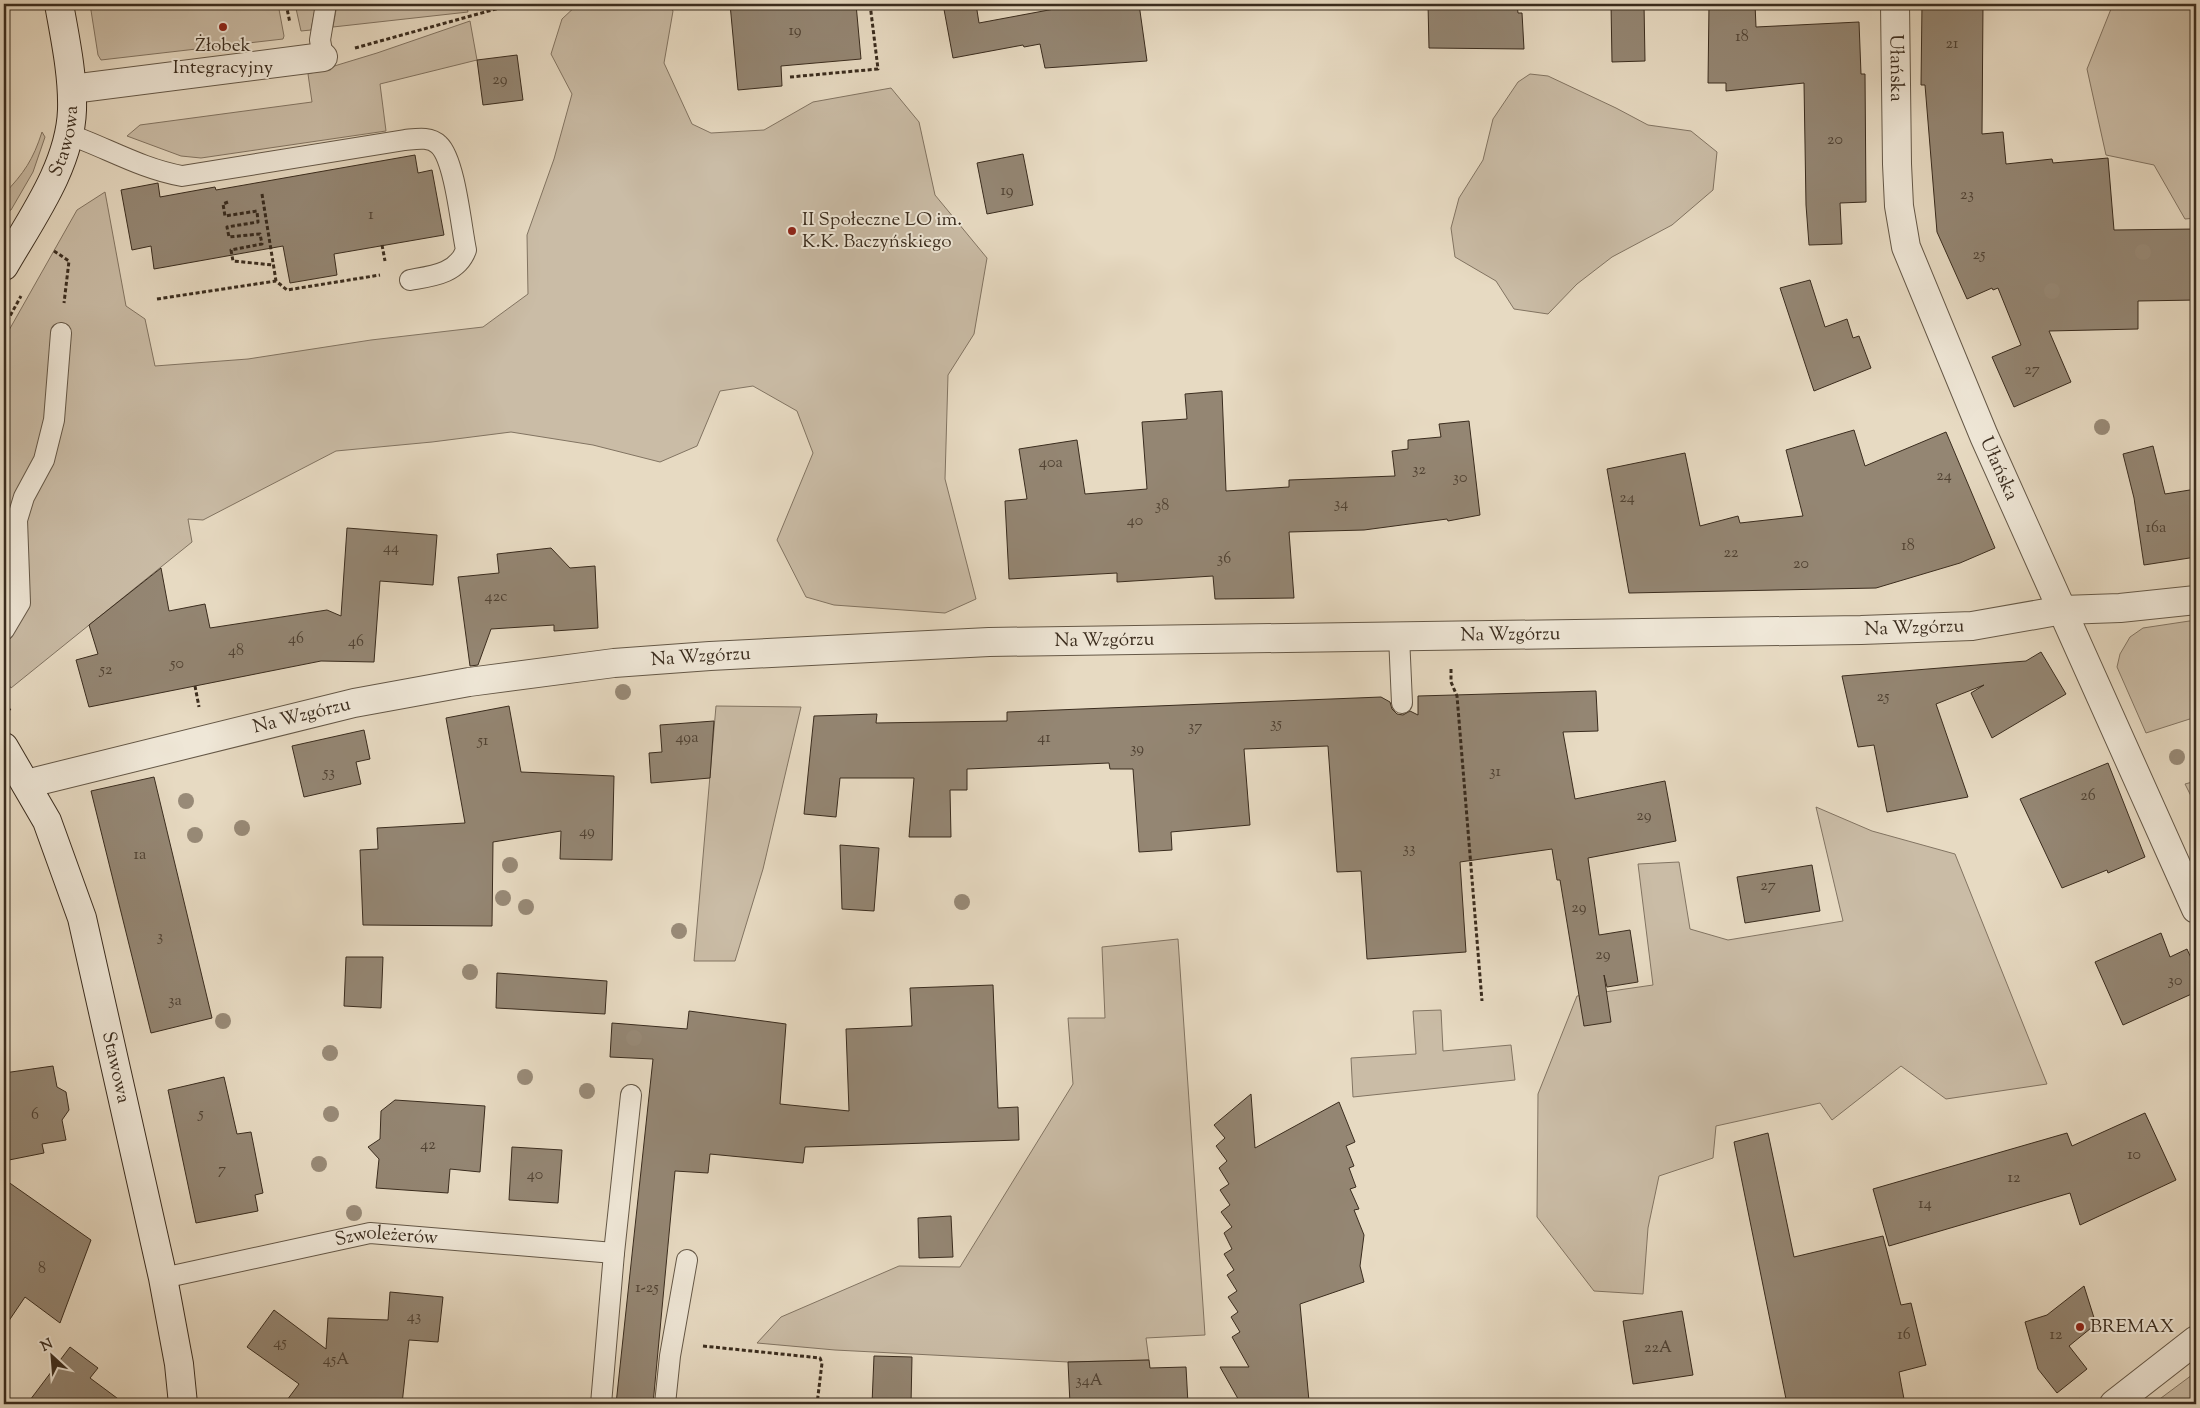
<svg xmlns="http://www.w3.org/2000/svg" width="2200" height="1408" font-family="'Sorts Mill Goudy',serif">
	<style>
		.green { fill: #cabca6; stroke: #827462 }
		.building { fill: #948673; stroke: #3a2c1e }
		.lines { fill: none; stroke-linecap: round; stroke-linejoin: round }
		.lane-casing { stroke: #655847; stroke-width: 22 }
		.street-casing { stroke: #655847; stroke-width: 30 }
		.secondary-casing { stroke: #3a2c1e; stroke-width: 30 }
		.path { stroke: #3a2c1e; stroke-width: 3; stroke-dasharray: 4 2.5; stroke-linecap: butt }
		.lane { stroke: #efe7d7; stroke-width: 20 }
		.street { stroke: #efe7d7; stroke-width: 28 }
		.secondary { stroke: #efe7d7; stroke-width: 28 }
		.tree { fill: #988a77 }
		.poi-dot { fill: #8f2418; stroke: #efe7d7; stroke-width: 2 }
		.labels { text-anchor: middle; dominant-baseline: central; stroke-width: 4; stroke-linejoin: round; paint-order: stroke }
		.number-label { font-size: 16px; fill: #504233 }
		.poi-label { font-size: 19px; fill: #3a2c1e; stroke: #efe7d7; text-anchor: start }
		.street-label { font-size: 19px; fill: #3a2c1e; stroke: #efe7d7 }
	</style>
	<rect width="100%" height="100%" fill="#e7dac2"/>
	<filter id="stains"><feTurbulence type="fractalNoise" baseFrequency=".004" numOctaves="4"/><feColorMatrix values="0 0 0 0 .2 0 0 0 0 .09 0 0 0 0 .02 0 0 0 .5 -.17"/></filter>
	<radialGradient id="worn" r=".72"><stop offset=".6" stop-color="#630" stop-opacity="0"/><stop offset="1" stop-color="#630" stop-opacity=".3"/></radialGradient>
	<path class="green" d="M90,4H278L284,36L283,39L101,60L98,55Z
		M295,4H316L311,30L301,31Z
		M337,4H466L468,12L333,27Z
		M578,4H669L673,11L664,63L692,124L711,133L764,130L813,102L891,88L919,122L935,195L987,258L974,334L948,375L945,479L976,599L945,613L834,605L806,597L777,540L813,453L797,411L753,386L720,391L697,446L660,462L593,445L511,432L432,442L336,451L203,520L188,519L192,542L11,688L4,677V339L77,210L105,192L126,306L145,319L155,366L248,359L371,340L483,327L528,294L527,235L554,159L572,94L551,54L562,19Z
		M2113,4H2196V218L2185,219L2154,165L2106,155L2087,69Z
		M470,21L477,60L380,84L386,131L201,158L181,156L127,136L140,125L312,102L308,74L377,53Z
		M1530,74L1548,76L1616,108L1648,125L1691,131L1717,152L1713,190L1672,225L1612,257L1577,284L1548,314L1514,309L1496,281L1455,257L1451,228L1459,198L1483,160L1493,119L1518,82Z
		M42,132L45,137L33,172L11,210L4,212V194C24,173 33,160 42,132Z
		M2196,620V717L2146,733L2117,667L2120,654L2130,637L2143,628Z
		M716,706L801,707L763,869L735,961H694Z
		M2196,781V806L2185,784Z
		M1816,807L1872,831L1955,854L2047,1084L1946,1099L1901,1066L1832,1120L1820,1103L1716,1126L1713,1158L1659,1176L1648,1228L1643,1294L1594,1291L1537,1217L1538,1094L1577,996L1653,985L1638,864L1679,862L1690,929L1728,940L1843,921Z
		M1178,939L1205,1335L1146,1338L1149,1360L1068,1362L835,1350L757,1343L781,1317L899,1266L960,1267L1073,1084L1068,1018H1105L1102,947Z
		M1441,1010L1443,1051L1511,1045L1515,1080L1353,1097L1351,1058L1416,1054L1413,1011Z
		M2196,1372V1404H2153Z"/>
	<path class="building" d="M730,4H856L861,59L781,66L782,86L738,90Z
		M943,4H976L979,23L1081,4H1139L1147,61L1045,68L1040,44L1024,47L1023,45L953,58Z
		M1428,4H1517L1518,13H1522L1524,49L1429,48Z
		M1611,4H1644L1645,61L1612,62Z
		M1709,4H1755L1756,27L1859,22L1861,74H1865L1866,202L1840,203L1842,244L1809,245L1806,205L1804,83L1726,91V83H1708Z
		M1922,4H1983L1982,134L2003,132L2006,164L2052,159L2053,163L2108,158L2114,230L2196,229V300L2138,301V329L2049,331L2071,382L2014,407L1992,357L2021,345L1998,288L1993,290L1992,288L1967,299L1937,232L1925,85H1921Z
		M517,55L523,100L483,105L477,60Z
		M1023,154L1033,205L987,214L977,163Z
		M415,155L418,173L432,170L444,235L334,254L337,275L290,283L283,246L154,269L151,246L132,250L121,190L158,183L160,197L215,187L216,190Z
		M1810,280L1825,327L1847,319L1853,338L1859,336L1871,368L1814,391L1780,288Z
		M1222,391L1226,491L1289,487V480L1395,476L1392,451L1408,449V440L1441,437L1439,424L1469,421L1480,515L1448,521L1447,519L1364,530L1289,532L1294,598L1215,599L1213,576L1117,582V573L1009,579L1005,501L1027,499L1019,449L1077,440L1085,494L1147,489L1142,422L1187,419L1185,394Z
		M1854,430L1865,466L1946,432L1995,548L1960,563L1876,588L1629,593L1607,469L1685,453L1700,526L1738,516L1740,523L1803,516L1786,450Z
		M2153,446L2165,494L2196,489V557L2144,565L2134,498L2123,454Z
		M347,528L437,535L433,585L380,581L374,662L321,661L89,707L76,660L98,654L89,625L161,568L169,611L205,604L210,628L327,610L341,616Z
		M551,548L570,568L595,566L598,628L554,631V625L491,629L478,665L470,666L458,577L499,573L497,554Z
		M2041,652L2066,694L1992,738L1971,693L1984,685L1936,704L1968,797L1887,812L1874,745L1858,747L1842,676L2026,661Z
		M1596,691L1598,731L1563,732L1575,799L1665,781L1676,841L1588,858L1599,935L1630,930L1638,982L1607,987L1604,975L1611,1022L1584,1026L1560,880H1557L1552,849L1460,862L1466,952L1367,959L1361,871L1337,872L1328,746L1244,749L1250,825L1171,832L1172,850L1139,852L1133,769H1110L1109,763L967,769V790H950L951,837H909L914,778H840L836,817L804,814L814,716L877,714L876,723L1007,721V712L1381,697L1390,702L1392,709L1397,714L1403,715L1410,711L1418,715V696Z
		M509,706L521,772L614,776L612,860L560,859L561,831L493,842L492,926L363,925L360,850L378,849L377,828L465,823L446,718Z
		M714,721L710,778L651,783L649,753L662,752L660,725Z
		M364,730L370,759L356,762L361,784L304,797L292,746Z
		M2108,763L2145,857L2108,873L2107,870L2062,888L2020,799Z
		M154,777L212,1018L151,1033L91,791Z
		M840,845L879,848L874,911L842,909Z
		M1812,865L1820,911L1745,923L1737,877Z
		M2161,933L2170,957L2187,949L2196,969V992L2123,1025L2095,962Z
		M346,957H383L381,1008L344,1006Z
		M497,973L607,981L605,1014L496,1008Z
		M993,985L998,1108L1018,1107L1019,1140L805,1147L803,1163L710,1154L708,1173L675,1171L653,1404H616L653,1059L610,1057L612,1023L687,1029L689,1011L786,1024L780,1104L849,1111L846,1029L912,1026L910,988Z
		M53,1066L57,1087L66,1092L69,1110L62,1120L66,1140L42,1144L44,1153L4,1161V1073Z
		M224,1077L237,1134L251,1132L263,1193L255,1195L258,1211L196,1223L168,1090Z
		M1251,1094L1255,1148L1339,1102L1355,1142L1346,1146L1354,1166L1349,1168L1356,1187L1350,1189L1359,1209L1354,1210L1364,1235L1360,1266L1364,1282L1300,1304L1309,1401L1283,1404H1241L1220,1367H1249L1232,1337L1240,1332L1231,1317L1238,1312L1228,1297L1237,1291L1227,1275L1234,1270L1224,1254L1232,1249L1224,1233L1232,1227L1221,1212L1230,1205L1220,1190L1229,1184L1219,1168L1227,1161L1216,1146L1225,1138L1214,1125Z
		M395,1100L485,1106L480,1172L450,1169L448,1193L376,1188L379,1159L368,1147L380,1139L381,1111Z
		M2145,1113L2176,1180L2080,1225L2070,1193L1889,1246L1873,1189L2067,1133L2072,1146Z
		M1768,1133L1794,1257L1883,1236L1901,1305L1911,1303L1926,1365L1899,1372L1904,1399L1870,1404H1787L1734,1142Z
		M512,1147L562,1150L558,1203L509,1200Z
		M4,1179L91,1240L60,1323L25,1297L4,1328Z
		M951,1216L953,1257L919,1258L918,1218Z
		M2084,1286L2096,1324L2069,1346L2087,1369L2057,1393L2038,1369L2025,1322L2047,1315Z
		M390,1292L443,1297L438,1342L409,1340L402,1404H284L299,1384L247,1347L274,1310L326,1349L328,1318L388,1320Z
		M1682,1311L1693,1375L1633,1384L1623,1321Z
		M70,1347L98,1368L90,1378L125,1404H27Z
		M874,1356L912,1357L911,1404H872Z
		M1149,1360L1150,1368L1186,1367L1188,1404H1070L1068,1362Z"/>
	<g class="lines">
		<defs>
			<g id="lane">
				<path d="M323,57L320,40L326,4"/>
				<path d="M68,134C107,148 142,169 182,176L405,140C416,139 430,136 439,145C455,160 461,226 466,250C457,274 432,276 410,280"/>
				<path d="M4,630L20,603L17,520L24,497L44,460L54,420L61,333"/>
				<path d="M1399,636L1402,703"/>
				<path id="s1" d="M163,1278L370,1233L614,1253"/>
				<path d="M601,1404L614,1253L631,1095"/>
				<path d="M665,1404L670,1356L687,1260"/>
			</g>
			<g id="street">
				<path id="s2" d="M1895,4L1897,164L1899,206L1906,247L1984,436L2196,909"/>
				<path d="M72,89L323,57"/>
				<path id="s3" d="M26,784L354,703L469,682L614,663L710,656L989,642L1861,630L1972,626L2063,610L2120,608L2196,600"/>
				<path d="M2114,1404L2196,1340"/>
			</g>
			<g id="secondary">
				<path id="s4" d="M4,266C31,219 70,166 72,110C73,75 65,38 59,4"/>
				<path id="s5" d="M4,747L47,821L82,918L163,1278L179,1364L183,1404"/>
			</g>
		</defs>
		<use href="#lane" class="lane-casing"/>
		<use href="#street" class="street-casing"/>
		<use href="#secondary" class="secondary-casing"/>
		<path class="path" d="M286,4L290,23
			M355,48L514,4
			M790,77L878,69L870,4
			M262,194L276,281
			M228,202L223,204L225,216L257,211L258,222L227,227L229,237L260,234L262,244L231,250L233,261L273,265
			M382,245L385,261
			M54,251L69,261L64,303
			M157,299L276,281L287,290L380,275
			M4,327L21,296
			M1451,669V682L1457,696L1482,1001
			M195,686L199,707
			M4,702L11,712
			M703,1346L820,1358L822,1363L817,1404
			M2073,1404L2080,1399"/>
		<use href="#lane" class="lane"/>
		<use href="#street" class="street"/>
		<use href="#secondary" class="secondary"/>
	</g>
	<g class="tree">
		<circle cx="2143" cy="252" r="8"/>
		<circle cx="2052" cy="291" r="8"/>
		<circle cx="2102" cy="427" r="8"/>
		<circle cx="623" cy="692" r="8"/>
		<circle cx="2177" cy="757" r="8"/>
		<circle cx="186" cy="801" r="8"/>
		<circle cx="242" cy="828" r="8"/>
		<circle cx="195" cy="835" r="8"/>
		<circle cx="510" cy="865" r="8"/>
		<circle cx="503" cy="898" r="8"/>
		<circle cx="962" cy="902" r="8"/>
		<circle cx="526" cy="907" r="8"/>
		<circle cx="679" cy="931" r="8"/>
		<circle cx="470" cy="972" r="8"/>
		<circle cx="223" cy="1021" r="8"/>
		<circle cx="634" cy="1038" r="8"/>
		<circle cx="330" cy="1053" r="8"/>
		<circle cx="525" cy="1077" r="8"/>
		<circle cx="587" cy="1091" r="8"/>
		<circle cx="331" cy="1114" r="8"/>
		<circle cx="319" cy="1164" r="8"/>
		<circle cx="354" cy="1213" r="8"/>
	</g>
	<g class="poi-dot">
		<circle cx="223" cy="27" r="5"/>
		<circle cx="792" cy="231" r="5"/>
		<circle cx="2080" cy="1327" r="5"/>
	</g>
	<g class="labels">
		<g class="number-label">
			<text x="795" y="31">19</text>
			<text x="1742" y="37">18</text>
			<text x="1952" y="44">21</text>
			<text x="500" y="80">29</text>
			<text x="1835" y="140">20</text>
			<text x="1007" y="191">19</text>
			<text x="1967" y="195">23</text>
			<text x="371" y="215">1</text>
			<text x="1979" y="255">25</text>
			<text x="2032" y="370">27</text>
			<text x="1051" y="463">40a</text>
			<text x="1419" y="470">32</text>
			<text x="1944" y="476">24</text>
			<text x="1460" y="478">30</text>
			<text x="1627" y="498">24</text>
			<text x="1341" y="504">34</text>
			<text x="1162" y="506">38</text>
			<text x="1135" y="521">40</text>
			<text x="2156" y="528">16a</text>
			<text x="1908" y="546">18</text>
			<text x="391" y="548">44</text>
			<text x="1731" y="553">22</text>
			<text x="1224" y="559">36</text>
			<text x="1801" y="564">20</text>
			<text x="496" y="597">42c</text>
			<text x="296" y="639">46</text>
			<text x="356" y="642">46</text>
			<text x="236" y="651">48</text>
			<text x="177" y="664">50</text>
			<text x="106" y="670">52</text>
			<text x="1883" y="697">25</text>
			<text x="1276" y="724">35</text>
			<text x="1195" y="727">37</text>
			<text x="687" y="738">49a</text>
			<text x="1044" y="738">41</text>
			<text x="483" y="741">51</text>
			<text x="1137" y="749">39</text>
			<text x="1495" y="772">31</text>
			<text x="329" y="773">53</text>
			<text x="2088" y="796">26</text>
			<text x="1644" y="816">29</text>
			<text x="587" y="832">49</text>
			<text x="1409" y="849">33</text>
			<text x="140" y="855">1a</text>
			<text x="1768" y="886">27</text>
			<text x="1579" y="908">29</text>
			<text x="160" y="937">3</text>
			<text x="1603" y="955">29</text>
			<text x="2175" y="981">30</text>
			<text x="175" y="1001">3a</text>
			<text x="201" y="1114">5</text>
			<text x="35" y="1115">6</text>
			<text x="428" y="1145">42</text>
			<text x="2134" y="1155">10</text>
			<text x="222" y="1170">7</text>
			<text x="535" y="1175">40</text>
			<text x="2014" y="1178">12</text>
			<text x="1925" y="1204">14</text>
			<text x="42" y="1269">8</text>
			<text x="647" y="1288">1-25</text>
			<text x="414" y="1317">43</text>
			<text x="1904" y="1335">16</text>
			<text x="2056" y="1335">12</text>
			<text x="280" y="1343">45</text>
			<text x="1658" y="1348">22A</text>
			<text x="336" y="1360">45A</text>
			<text x="1089" y="1381">34A</text>
		</g>
		<g class="poi-label">
			<text x="223" y="46" text-anchor="middle">Żłobek<tspan x="223" dy="22">Integracyjny</tspan></text>
			<text x="802" y="220">II Społeczne LO im.<tspan x="802" dy="22">K.K. Baczyńskiego</tspan></text>
			<text x="2090" y="1327">BREMAX</text>
		</g>
		<g class="street-label">
			<text stroke="none"><textPath href="#s2" startOffset="64">Ułańska</textPath></text>
			<text stroke="none"><textPath href="#s4" startOffset="140">Stawowa</textPath></text>
			<text stroke="none"><textPath href="#s2" startOffset="484">Ułańska</textPath></text>
			<text stroke="none"><textPath href="#s3" startOffset="1902">Na Wzgórzu</textPath></text>
			<text stroke="none"><textPath href="#s3" startOffset="1498">Na Wzgórzu</textPath></text>
			<text stroke="none"><textPath href="#s3" startOffset="1092">Na Wzgórzu</textPath></text>
			<text stroke="none"><textPath href="#s3" startOffset="688">Na Wzgórzu</textPath></text>
			<text stroke="none"><textPath href="#s3" startOffset="284">Na Wzgórzu</textPath></text>
			<text stroke="none"><textPath href="#s5" startOffset="342">Stawowa</textPath></text>
			<text stroke="none"><textPath href="#s1" startOffset="228">Szwoleżerów</textPath></text>
		</g>
	</g>
	<rect width="2200" height="1408" fill="none" stroke="#e7dac2" stroke-width="20"/>
	<rect x="5" y="5" width="2190" height="1398" fill="none" stroke="#3a2c1e" stroke-width="2.5"/>
	<rect x="10" y="10" width="2180" height="1388" fill="none" stroke="#3a2c1e"/>
	<g transform="translate(52 1356) rotate(334)" stroke="#efe7d7" stroke-width="4" paint-order="stroke">
	<path d="M0-4L9 19L0 12L-9 19Z" fill="#3a2c1e"/>
	<text y="-8" font-size="14" font-weight="bold" text-anchor="middle" fill="#3a2c1e">N</text>
	</g>
	<rect width="100%" height="100%" filter="url(#stains)"/>
	<rect width="100%" height="100%" fill="url(#worn)"/>
</svg>
